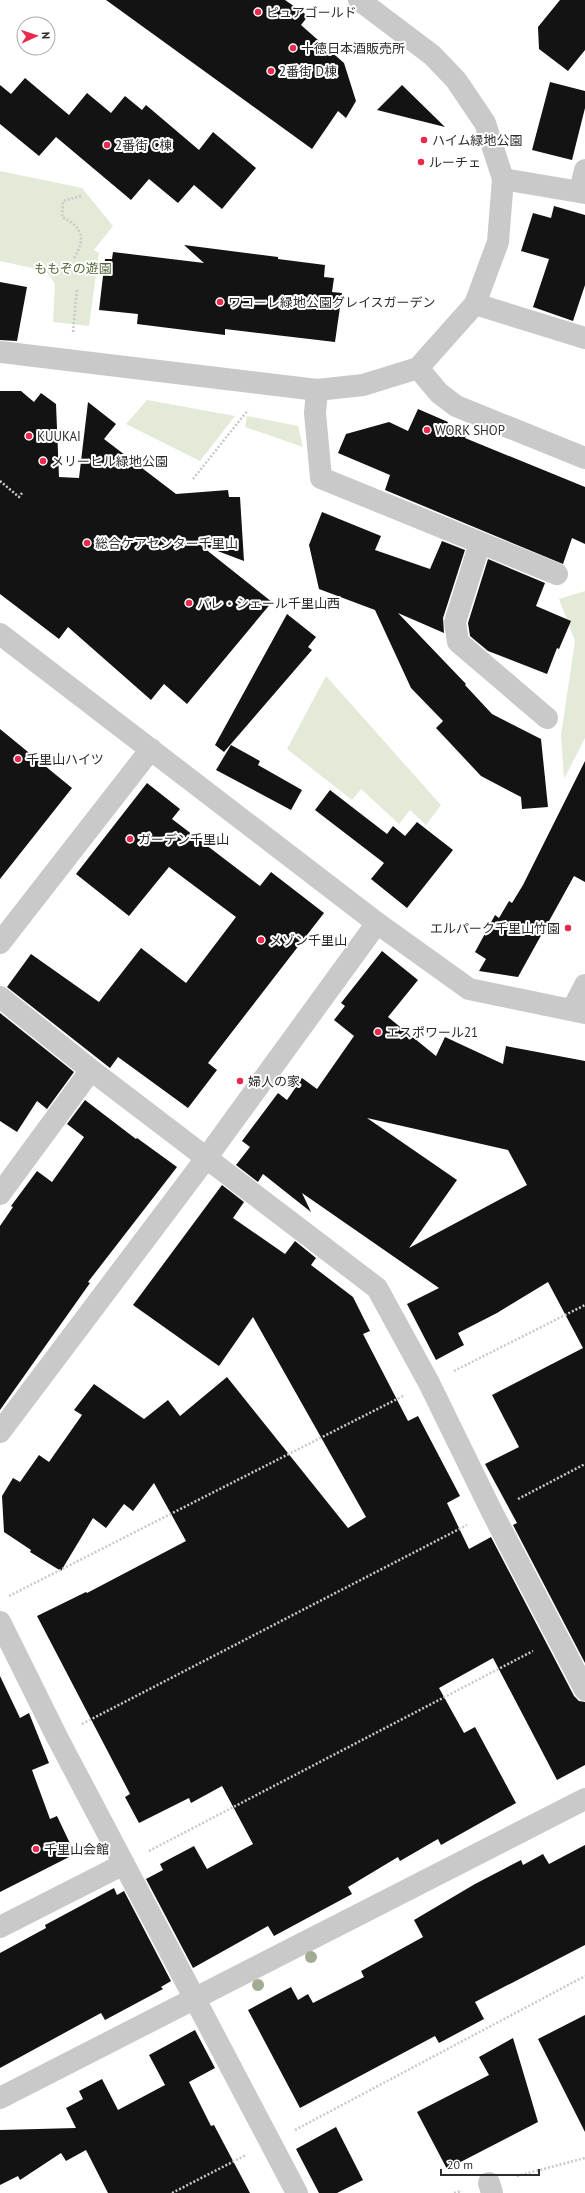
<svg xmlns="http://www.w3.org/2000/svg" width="585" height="2193" font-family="'PT Sans','Noto Sans JP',sans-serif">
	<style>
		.green { fill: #e4ead8 }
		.building { fill: #131313; fill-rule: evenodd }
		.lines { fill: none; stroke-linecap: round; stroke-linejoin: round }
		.path { stroke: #c9c9c9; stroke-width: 2.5; stroke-dasharray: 2 2; stroke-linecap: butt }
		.minor { stroke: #c9c9c9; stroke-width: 22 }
		.tertiary { stroke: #c9c9c9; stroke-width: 22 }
		.tree { fill: #a1ac92 }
		.poi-dot { fill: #ea274c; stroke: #fff; stroke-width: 1.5 }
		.labels { text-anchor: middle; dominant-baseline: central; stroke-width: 4; stroke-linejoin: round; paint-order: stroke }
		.poi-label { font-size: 13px; fill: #2c2c2c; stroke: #fff; text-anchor: start }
		.park-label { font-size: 13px; fill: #546839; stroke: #fff }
	</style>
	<rect width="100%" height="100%" fill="#fff"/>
	<path class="green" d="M0,171L82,188L113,226L94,250L99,253L89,326L53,322L55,284L46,271L0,261Z
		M147,400L235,416L200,461L126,424Z
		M247,416L298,426L303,447L245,427Z
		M585,591V738L564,779L561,735L575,641L559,599Z
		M326,676L441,805L426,825L410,810L399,824L361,789L352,800L287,749Z"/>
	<path class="building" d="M106,0H285L308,16L301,25L344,63L356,101L346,118L338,111L312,149Z
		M560,0H585V50L568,71L539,49L538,27Z
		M25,78L69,115L87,93L111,113L125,96L142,110L146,105L199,150L213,132L256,168L222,209L194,185L178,203L149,179L131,200L56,137L39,156L0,124V85L11,94Z
		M550,82L585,91V108L572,160L532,150Z
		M402,85L445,127L377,110Z
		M554,206L585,215V285L573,321L533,307L549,259L521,251L533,213L551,218Z
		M184,245L278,257V259L325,265L324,277L334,278L332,292L342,293L335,342L225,329V335L137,324L138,314L99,310L105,259H112L113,252L204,263Z
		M0,282L27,287L17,341L0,340Z
		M0,391H21L34,402L41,393L56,404L59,477L79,478L88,402L116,424L104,439L176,494L228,490L229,497H240L244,561L199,544L272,602L187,704L164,684L151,700L68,627L59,639L0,594Z
		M418,409L448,422L446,427L467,435L465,438L585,487V544L572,538L563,564L385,490L390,475L338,453L346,434L389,422L408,431Z
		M322,512L381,536L375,550L430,569L442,541L465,550L443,618L444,633L398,613L466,684L465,685L492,714L541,739L548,807L522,809L521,797L481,776L436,728L443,721L411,688L375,610L319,589L309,545Z
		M488,559L545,583L536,606L571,621L559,649L557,648L547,674L488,651L470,636L468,623Z
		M287,614L316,637L308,647L312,650L224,752L215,745Z
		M0,729L72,788L0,879Z
		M231,745L260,761L258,765L302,790L291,810L216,770Z
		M585,761V882L574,876L518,977L479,971L486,959L475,952L495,915L499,918L509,901L512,903L523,885Z
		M147,783L180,809L172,819L260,886L271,872L324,913L208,1063L217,1070L188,1108L118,1057L110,1068L7,987L31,954L99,1002L141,948L186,983L236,917L169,867L129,916L76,874Z
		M330,790L387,834L393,826L405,836L417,822L453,850L407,908L371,879L384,863L315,810Z
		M382,951L418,980L388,1017L436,1056L445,1037L503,1064L506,1046L585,1061V1663L513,1525L517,1523L485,1464L519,1447L492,1395L583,1348L548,1282L497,1313L458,1333L464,1345L436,1360L407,1304L439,1288L302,1193L311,1212L263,1174L258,1182L236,1165L250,1147L242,1141L278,1093L287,1100L302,1078L317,1089L354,1036L334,1020L345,1006L341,1003ZM367,1118L508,1150L527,1185L409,1248L457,1180Z
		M0,1013L74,1072L47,1109L37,1101L17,1132L0,1121Z
		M94,1088L85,1100L136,1139L137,1138L177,1167L88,1282L90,1283L0,1410V1226L13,1207L11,1206L37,1171L52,1182L84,1137L67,1124Z
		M222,1185L244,1202L233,1218L285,1254L295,1241L316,1258L311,1265L353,1297L370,1331L363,1334L408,1421L418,1416L460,1496L447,1503L469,1549L491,1537L574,1696L579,1701L585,1702V1765L557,1780L493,1658L439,1688L464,1733L475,1727L516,1803L441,1845L438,1839L400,1861L398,1857L348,1887L352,1894L274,1936L268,1926L193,1968L146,1879L163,1870L160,1864L194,1846L207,1869L253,1844L222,1786L191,1803L189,1798L139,1823L125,1797L130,1794L37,1616L86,1592L87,1593L186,1541L154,1483L133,1511L124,1504L106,1528L93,1518L61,1571L30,1552L31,1550L4,1532L2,1496L13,1478L20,1482L39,1455L49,1462L82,1415L74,1410L94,1384L144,1419L168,1400L180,1416L227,1377L348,1528L366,1517L253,1317L219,1366L133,1305Z
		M0,1676L20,1718L29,1713L49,1763L32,1770L50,1819L57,1816L75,1854L0,1892Z
		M585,1845V1945L475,2002L484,2019L439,2043L435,2036L300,2108L248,2010L291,1987L298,2000L308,1994L313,2003L364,1977L361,1971L423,1937L414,1920L475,1884L521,1860L523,1865L543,1854L549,1864Z
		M114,1888L117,1895L124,1891L171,1981L161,1987L163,1989L105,2020L101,2013L0,2068V1953L46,1928L45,1925Z
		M585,2015V2132L538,2039Z
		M195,2030L215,2068L189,2082L211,2126L214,2125L250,2193H108L86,2150L66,2161L61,2153L20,2180L18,2176L0,2185V2130L76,2128L66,2108L83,2099L79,2091L102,2079L118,2110L165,2085L149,2055Z
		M513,2038L538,2122L447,2169L417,2112L489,2075L479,2057Z
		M336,2127L363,2180L337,2193H319L296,2149Z"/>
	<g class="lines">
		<path class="path" d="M74,258C86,239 83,227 62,217L63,201L81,196
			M73,332L77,288
			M193,479L248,410
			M0,481L19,497L22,493
			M454,1371L585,1305
			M518,1499L585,1464
			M9,1596L405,1395
			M82,1724L467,1525
			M149,1851L533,1651
			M295,2130L585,1976
			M517,2176L585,2158
			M172,2193L246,2155
			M454,2193L462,2191"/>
		<path class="minor" d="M503,179L585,193
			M580,191L585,170
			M475,304L585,338
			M418,368L439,393L456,406L585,458
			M317,390L315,413L321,478L557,574
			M480,543L455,622L458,642L547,718
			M0,634L377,923L469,989L585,1013
			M0,943L151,749
			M0,997L91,1070L377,1288L429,1383L492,1512L585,1690
			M572,1010L585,985
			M0,1194L91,1070
			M0,1432L207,1157L377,923
			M0,1622L57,1737L297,2193
			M0,1927L124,1864
			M0,2098L585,1799
			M489,2183L492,2193"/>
		<path class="tertiary" d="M0,352L317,390L363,385L418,368L475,304L498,242L503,179L485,123L456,80L432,55L359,0"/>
	</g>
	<g class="tree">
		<circle cx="311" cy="1957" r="6"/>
		<circle cx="258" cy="1985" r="6"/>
	</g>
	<g class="poi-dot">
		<circle cx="258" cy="12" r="4"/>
		<circle cx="293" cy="48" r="4"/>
		<circle cx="271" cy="71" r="4"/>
		<circle cx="424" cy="140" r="4"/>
		<circle cx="107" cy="145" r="4"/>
		<circle cx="421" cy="162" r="4"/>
		<circle cx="220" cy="302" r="4"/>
		<circle cx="427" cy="430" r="4"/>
		<circle cx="29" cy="436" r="4"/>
		<circle cx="43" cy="461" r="4"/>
		<circle cx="87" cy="543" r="4"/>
		<circle cx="189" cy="603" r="4"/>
		<circle cx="18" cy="759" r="4"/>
		<circle cx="130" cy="839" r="4"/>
		<circle cx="568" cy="928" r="4"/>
		<circle cx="261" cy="940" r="4"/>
		<circle cx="378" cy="1032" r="4"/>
		<circle cx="240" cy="1081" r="4"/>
		<circle cx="36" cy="1849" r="4"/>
	</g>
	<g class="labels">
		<g class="poi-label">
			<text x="266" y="12">ピュアゴールド</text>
			<text x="301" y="48">十徳日本酒販売所</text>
			<text x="279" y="71">2番街 D棟</text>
			<text x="432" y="140">ハイム緑地公園</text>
			<text x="115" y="145">2番街 C棟</text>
			<text x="429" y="162">ルーチェ</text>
			<text x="228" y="302">ワコーレ緑地公園グレイスガーデン</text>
			<text x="435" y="430">WORK SHOP</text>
			<text x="37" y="436">KUUKAI</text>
			<text x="51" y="461">メリーヒル緑地公園</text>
			<text x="95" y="543">総合ケアセンター千里山</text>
			<text x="197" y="603">パレ・シェール千里山西</text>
			<text x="26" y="759">千里山ハイツ</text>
			<text x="138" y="839">ガーデン千里山</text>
			<text x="560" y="928" text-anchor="end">エルパーク千里山竹園</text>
			<text x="269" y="940">メゾン千里山</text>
			<text x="386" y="1032">エスポワール21</text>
			<text x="248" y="1081">婦人の家</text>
			<text x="44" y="1849">千里山会館</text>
		</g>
		<g class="park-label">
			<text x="73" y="268">ももぞの遊園</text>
		</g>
	</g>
	<g transform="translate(36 36) rotate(87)"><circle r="19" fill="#ffffff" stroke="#ababab"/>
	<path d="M0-3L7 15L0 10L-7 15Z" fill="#ea274c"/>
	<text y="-6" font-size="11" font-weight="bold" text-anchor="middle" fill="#2c2c2c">N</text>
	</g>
	<path d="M441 2169v6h98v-6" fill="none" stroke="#2c2c2c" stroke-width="2"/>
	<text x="447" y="2169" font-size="12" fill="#2c2c2c" stroke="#ffffff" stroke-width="3" paint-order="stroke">20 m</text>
</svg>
